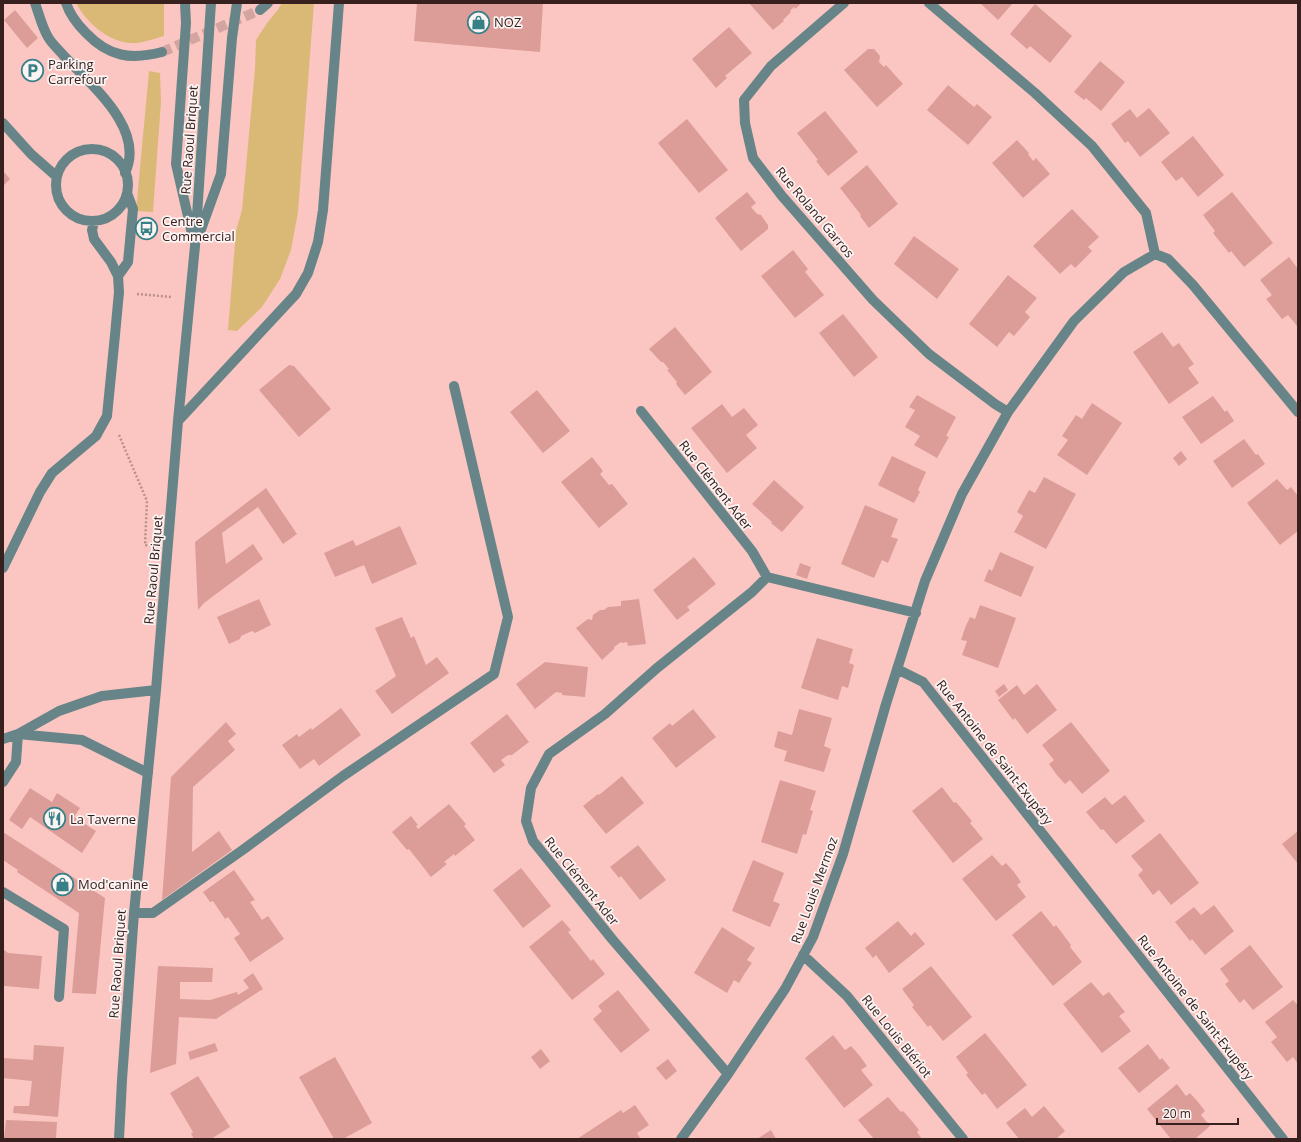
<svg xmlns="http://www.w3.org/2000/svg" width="1301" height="1142" font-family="'Open Sans',sans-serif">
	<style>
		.green { fill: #dab976 }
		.building { fill: #dc9d98 }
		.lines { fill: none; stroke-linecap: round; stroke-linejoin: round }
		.minor-tunnel { stroke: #d4a5a0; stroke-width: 10; stroke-dasharray: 10 5; stroke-linecap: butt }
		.path { stroke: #ba8f8b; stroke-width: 2.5; stroke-dasharray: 2 2; stroke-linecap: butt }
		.minor { stroke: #678588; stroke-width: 10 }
		.labels { text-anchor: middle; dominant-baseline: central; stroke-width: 3.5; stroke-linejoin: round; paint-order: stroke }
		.poi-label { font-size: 13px; fill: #38201e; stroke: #fbf4f3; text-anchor: start }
		.street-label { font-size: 13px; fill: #38201e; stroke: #fbf4f3 }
	</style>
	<rect width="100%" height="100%" fill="#fbc6c1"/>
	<path class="green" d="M76,3H164V36C153,39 141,44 130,43C107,41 86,22 76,3Z
		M282,3H314L298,212L291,250L280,279L262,307L237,331L228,330L236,231L242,210L255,69L256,40L267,23L277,11Z
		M149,71L160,73L161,102L153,212L136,211Z"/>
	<path class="building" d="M417,3H543L540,52L414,41Z
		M749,3H802L795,9L794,7L790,11L791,12L783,20L784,21L773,30Z
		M980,3H1013L998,20Z
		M1035,4L1072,36L1050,63L1030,46L1027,49L1010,34Z
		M15,10L38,38L27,48L4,20Z
		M729,27L752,53L725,76L727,78L716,88L692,59Z
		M868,49H874L880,56L879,62L884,67L886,65L903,84L877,107L844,70Z
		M1100,61L1125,82L1101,111L1086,98L1084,100L1074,92Z
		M948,85L974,107L977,104L992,117L968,145L927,110Z
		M1149,108L1170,133L1140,157L1128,141L1125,143L1111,124L1130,109L1137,118Z
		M825,111L858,152L828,176L816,161L818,160L797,133Z
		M687,119L728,170L699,193L658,143Z
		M1193,136L1224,175L1198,197L1182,177L1176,181L1161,162Z
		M1017,140L1029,153L1028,154L1033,161L1036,158L1050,174L1023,198L992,163Z
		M867,165L898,204L869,228L860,216L861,215L840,188Z
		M3,171L10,179L3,186Z
		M747,192L756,203L751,207L757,214L761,215L768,225V229L741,251L715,218Z
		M1232,192L1273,243L1244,267L1231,251L1229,253L1213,233L1215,231L1203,215Z
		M1072,209L1099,237L1088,247L1092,251L1075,268L1071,264L1060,274L1033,246Z
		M914,236L959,269L937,299L894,264Z
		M793,250L808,269L805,272L824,295L795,318L761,276Z
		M1289,257L1298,269V327L1288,315L1282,319L1266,299L1272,295L1260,280Z
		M1008,275L1037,298L1025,312L1030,317L1014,336L1009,332L997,347L969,324Z
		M843,314L878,357L854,377L819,333Z
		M675,327L712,372L685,395L676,384L677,382L667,370L669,369L663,362H661L649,349Z
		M1162,332L1173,347L1179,343L1186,353L1194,364L1188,368L1199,383L1169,404L1133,352Z
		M289,365L294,366L331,409L299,437L259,390Z
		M537,390L570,431L543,453L510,412Z
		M917,395L956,417L946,436L949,437L937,458L914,445L920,436L905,427L915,410L909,407Z
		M1213,396L1225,412L1227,410L1234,421L1201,444L1182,417Z
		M1092,403L1122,423L1087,475L1057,455L1068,440L1062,436L1076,415L1082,419Z
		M722,404L732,417L744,408L758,425L746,435L757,448L727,473L691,428Z
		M1244,439L1256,455L1258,454L1265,464L1232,488L1213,461Z
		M1181,451L1187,459L1179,466L1173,458Z
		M892,456L926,472L918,490L920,492L914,503L878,485Z
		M592,457L603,471L600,474L609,485L612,484L628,504L599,528L561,482Z
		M1044,477L1076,494L1046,549L1014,532L1023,516L1017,512L1029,490L1035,493Z
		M1277,479L1287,490L1291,487L1298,496V531L1280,545L1247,503Z
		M774,480L804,507L782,532L771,523L772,522L752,504Z
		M266,488L297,534L283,544L258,507L222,533L226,564L253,544L263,559L204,603L198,610L195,542Z
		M865,505L898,519L891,537L898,539L888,563L882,560L874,578L841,564Z
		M400,526L417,564L372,584L364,565L335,577L324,553L353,540L356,546Z
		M1000,552L1034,567L1021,597L984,581L989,569L992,571Z
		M694,557L716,584L687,607L690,610L677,620L653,590Z
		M800,563L811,567L807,579L796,575Z
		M259,599L271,625L255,633L252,631L241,636L240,639L229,644L217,617Z
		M639,599L646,644L628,646L627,642L622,643L621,642L614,647V649L602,660L576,628L588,619L592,620L593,615L600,610H604L608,607L621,606V601Z
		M980,605L1016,618L998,668L962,655L967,641L961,640L965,628L970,617L975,619Z
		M402,617L411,638L414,636L426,665L437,657L449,673L392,714L375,691L396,676L375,628Z
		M817,638L853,649L849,663L854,665L848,688L842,686L838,700L801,688Z
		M545,662L588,667L585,697L562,695V693L556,692L535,709L516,684Z
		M1004,684L1008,690L999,697L995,691Z
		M1037,684L1057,710L1027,734L1015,718L1013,720L998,700L1017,685L1024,695Z
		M341,708L361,735L319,766L314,759L300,769L282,745L297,734L299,737L311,728L312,730Z
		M693,709L716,737L676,768L652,738L670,723L672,726Z
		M799,709L832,718L824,746L831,749L824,772L784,761L787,751L774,747L778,731L792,735Z
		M507,714L529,742L512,755H508L501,760L505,765L494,773L470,743Z
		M226,722L236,734L228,741L235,750L193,787L192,852L219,831L232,850L162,900L171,777Z
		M1071,722L1110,771L1082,794L1070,780L1065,784L1056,774L1049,764L1054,760L1042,745Z
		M622,776L644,803L606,834L583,806L598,794L599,795Z
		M780,780L816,791L810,810L813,811L806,835L803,834L797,854L761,842Z
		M942,787L954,803L956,802L972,821L970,823L983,839L953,863L912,811Z
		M30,788L52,802L57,793L80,808L74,817L96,831L82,853L30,817L22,829L9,820Z
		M1125,795L1145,821L1116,844L1103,829L1101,830L1086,812L1105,797L1112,805Z
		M449,804L466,824L464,826L475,840L455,856L454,854L444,862L447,864L431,877L409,849L407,850L392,832L411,816L418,825L416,826L418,829Z
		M1298,831V864L1282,844Z
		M3,832L105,898L96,994L72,993L79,913L17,872L18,870L3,860Z
		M1160,833L1199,883L1171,905L1159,890L1153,895L1138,875L1143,870L1131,856Z
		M638,845L666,880L640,900L621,876L619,878L610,867Z
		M992,855L1002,866L1006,863L1014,872L1021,882L1017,885L1026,897L996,921L962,879Z
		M753,860L784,873L773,901L780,904L770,927L732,911Z
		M521,868L551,906L523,928L493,890Z
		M234,870L255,900L250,902L262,920L268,916L284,939L250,962L234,938L240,934L228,917L225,919L213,901L210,902L203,892Z
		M1214,905L1234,931L1205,955L1192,939L1190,941L1175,922L1194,907L1201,915Z
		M1041,911L1054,927L1056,925L1071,945L1070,947L1082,962L1053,986L1012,935Z
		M562,920L571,930L568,932L591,961L593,959L605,974L572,1000L529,947Z
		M898,921L911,936L915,932L925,944L889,973L876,955L873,958L865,948Z
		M722,927L755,948L747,960L752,963L745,973L739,983L734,980L727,993L694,973Z
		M1250,945L1283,987L1253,1010L1244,999L1240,1003L1232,993L1225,984L1229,981L1220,969Z
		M3,949L8,953L42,956L39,989L5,986L3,985Z
		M158,966L213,968L212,982H180V999L210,1000L237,992L238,995L249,988L243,980L253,973L263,989L216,1019L179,1017L176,1064L150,1073Z
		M931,966L972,1017L943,1041L930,1025L928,1027L912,1007L914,1005L902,989Z
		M1091,982L1103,996L1109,992L1125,1012L1119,1016L1131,1031L1102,1053L1063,1004Z
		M618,990L650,1030L621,1053L593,1019L602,1011L598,1006Z
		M1293,1000L1298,1005V1064L1293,1057L1287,1062L1271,1042L1277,1037L1265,1022Z
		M985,1033L1027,1085L997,1109L985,1093L982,1095L966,1075L968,1073L956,1057Z
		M833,1035L845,1050L851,1046L859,1055L867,1066L861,1070L873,1085L844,1108L805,1058Z
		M215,1043L218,1051L190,1060L188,1052Z
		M1148,1044L1160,1060L1162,1058L1170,1068L1139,1093L1118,1068Z
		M34,1045L64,1047L58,1117L13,1113L14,1106H29L32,1081L3,1078V1058L33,1060Z
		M541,1049L550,1061L540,1069L531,1057Z
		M335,1057L372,1123L343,1139H334L299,1077Z
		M668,1059L677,1071L666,1080L656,1068Z
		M198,1076L230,1127L211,1139H194L191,1134L193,1132L170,1093Z
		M1177,1084L1186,1096L1190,1093L1198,1102L1205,1111L1201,1115L1210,1126L1195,1139H1171L1147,1109Z
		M888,1097L901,1112L903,1111L911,1120L919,1130L917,1132L922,1139H874L858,1120Z
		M635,1105L649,1125L637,1133L640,1138L638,1139H577L621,1110L623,1113Z
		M1044,1106L1065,1131L1056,1139H1019L1006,1123L1025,1108L1032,1117Z
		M6,1120L57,1122L56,1139H4Z
		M771,1130L776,1139H757Z"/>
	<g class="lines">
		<path class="minor-tunnel" d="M162,52L260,10"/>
		<path class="path" d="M137,294L172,297
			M119,435L147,501L145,545L150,546"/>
		<path class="minor" d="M35,3C39,14 42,27 48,37C52,44 59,50 64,56C91,85 146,129 125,173
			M66,3C70,15 77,24 86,33C109,57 131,60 162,52
			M185,3L186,23L176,164L192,234
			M844,3L771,66L744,100L745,123L753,158L782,196L873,300L929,354L995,404L1008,412
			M929,3L1035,93L1092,146L1146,213L1155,254
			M260,10L268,3
			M3,123L31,154L56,176
			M56 185a36 36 0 1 1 72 0a36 36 0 1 1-72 0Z
			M199,235L221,174L232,38L237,3
			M1155,254L1168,259L1193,285L1298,412
			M118,276L128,262L133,209L127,193
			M641,411L752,551L767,577L916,613
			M178,421L296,294L308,273L318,242L323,210L339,3
			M3,568L40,492L52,473L96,436L107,416L115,335L119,292L118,276L111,262L94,239L92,230L94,222
			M897,669L923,682L1283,1139
			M18,734L82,740L148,773
			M3,739L18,734L59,711L102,696L156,690
			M3,782L16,762L18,734
			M3,892L64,929L59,997
			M134,913H153L244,849L343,776L494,674L508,617L454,386
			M803,955L847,996L963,1139
			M728,1074L612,939L533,841L526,821L531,788L549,754L605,714L657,668L752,592L767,577
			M119,1139L122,1080L134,913L156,690L178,421L195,246L211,3
			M681,1139L728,1074L785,989L813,937L843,854L886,704L925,581L962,494L1008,412L1074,321L1124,272L1155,254"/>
	</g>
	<defs>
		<symbol id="shop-ring" viewBox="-11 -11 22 22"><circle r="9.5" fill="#fbf4f3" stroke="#388087" stroke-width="1.5"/><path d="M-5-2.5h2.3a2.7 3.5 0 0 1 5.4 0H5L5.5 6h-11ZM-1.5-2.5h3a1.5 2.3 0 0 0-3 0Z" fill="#388087"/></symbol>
		<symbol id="parking-ring" viewBox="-11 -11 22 22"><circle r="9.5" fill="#fbf4f3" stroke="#388087" stroke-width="1.5"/><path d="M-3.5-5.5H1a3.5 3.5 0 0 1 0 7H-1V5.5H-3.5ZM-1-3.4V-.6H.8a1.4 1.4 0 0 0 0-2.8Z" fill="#388087"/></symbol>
		<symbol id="bus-ring" viewBox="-11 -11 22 22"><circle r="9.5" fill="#fbf4f3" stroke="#388087" stroke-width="1.5"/><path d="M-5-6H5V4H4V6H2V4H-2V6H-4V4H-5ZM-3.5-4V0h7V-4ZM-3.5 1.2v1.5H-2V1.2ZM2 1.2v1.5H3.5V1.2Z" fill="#388087"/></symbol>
		<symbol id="restaurant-ring" viewBox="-11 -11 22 22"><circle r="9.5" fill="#fbf4f3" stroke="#388087" stroke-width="1.5"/><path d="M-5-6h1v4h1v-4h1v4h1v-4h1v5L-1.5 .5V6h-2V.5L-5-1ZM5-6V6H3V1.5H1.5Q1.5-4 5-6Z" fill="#388087"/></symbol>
	</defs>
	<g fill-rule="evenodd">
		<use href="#shop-ring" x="466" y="10" width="25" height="25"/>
		<use href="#parking-ring" x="20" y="58" width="25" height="25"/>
		<use href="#bus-ring" x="134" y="216" width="25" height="25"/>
		<use href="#restaurant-ring" x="42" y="806" width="25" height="25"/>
		<use href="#shop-ring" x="50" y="872" width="25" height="25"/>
	</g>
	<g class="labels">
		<g class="poi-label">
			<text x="494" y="22">NOZ</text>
			<text x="48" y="64">Parking<tspan x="48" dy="15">Carrefour</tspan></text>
			<text x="162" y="221">Centre<tspan x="162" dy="15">Commercial</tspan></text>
			<text x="70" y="819">La Taverne</text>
			<text x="78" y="884">Mod'canine</text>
		</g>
		<g class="street-label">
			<text transform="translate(189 140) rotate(-86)">Rue Raoul Briquet</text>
			<text transform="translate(815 212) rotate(50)">Rue Roland Garros</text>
			<text transform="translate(716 485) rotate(52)">Rue Clément Ader</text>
			<text transform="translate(153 570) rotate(-85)">Rue Raoul Briquet</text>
			<text transform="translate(995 752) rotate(52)">Rue Antoine de Saint-Exupéry</text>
			<text transform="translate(582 881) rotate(51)">Rue Clément Ader</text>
			<text transform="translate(814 890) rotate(-70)">Rue Louis Mermoz</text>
			<text transform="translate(117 964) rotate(-86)">Rue Raoul Briquet</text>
			<text transform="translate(1196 1007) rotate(52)">Rue Antoine de Saint-Exupéry</text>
			<text transform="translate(897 1036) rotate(51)">Rue Louis Blériot</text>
		</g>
	</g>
	<rect width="1301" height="1142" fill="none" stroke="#38201e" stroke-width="8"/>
	<path d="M1157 1118v6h81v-6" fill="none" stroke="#38201e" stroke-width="2"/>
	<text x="1163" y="1118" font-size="12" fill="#38201e" stroke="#fbf4f3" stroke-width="3" paint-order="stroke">20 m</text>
</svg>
